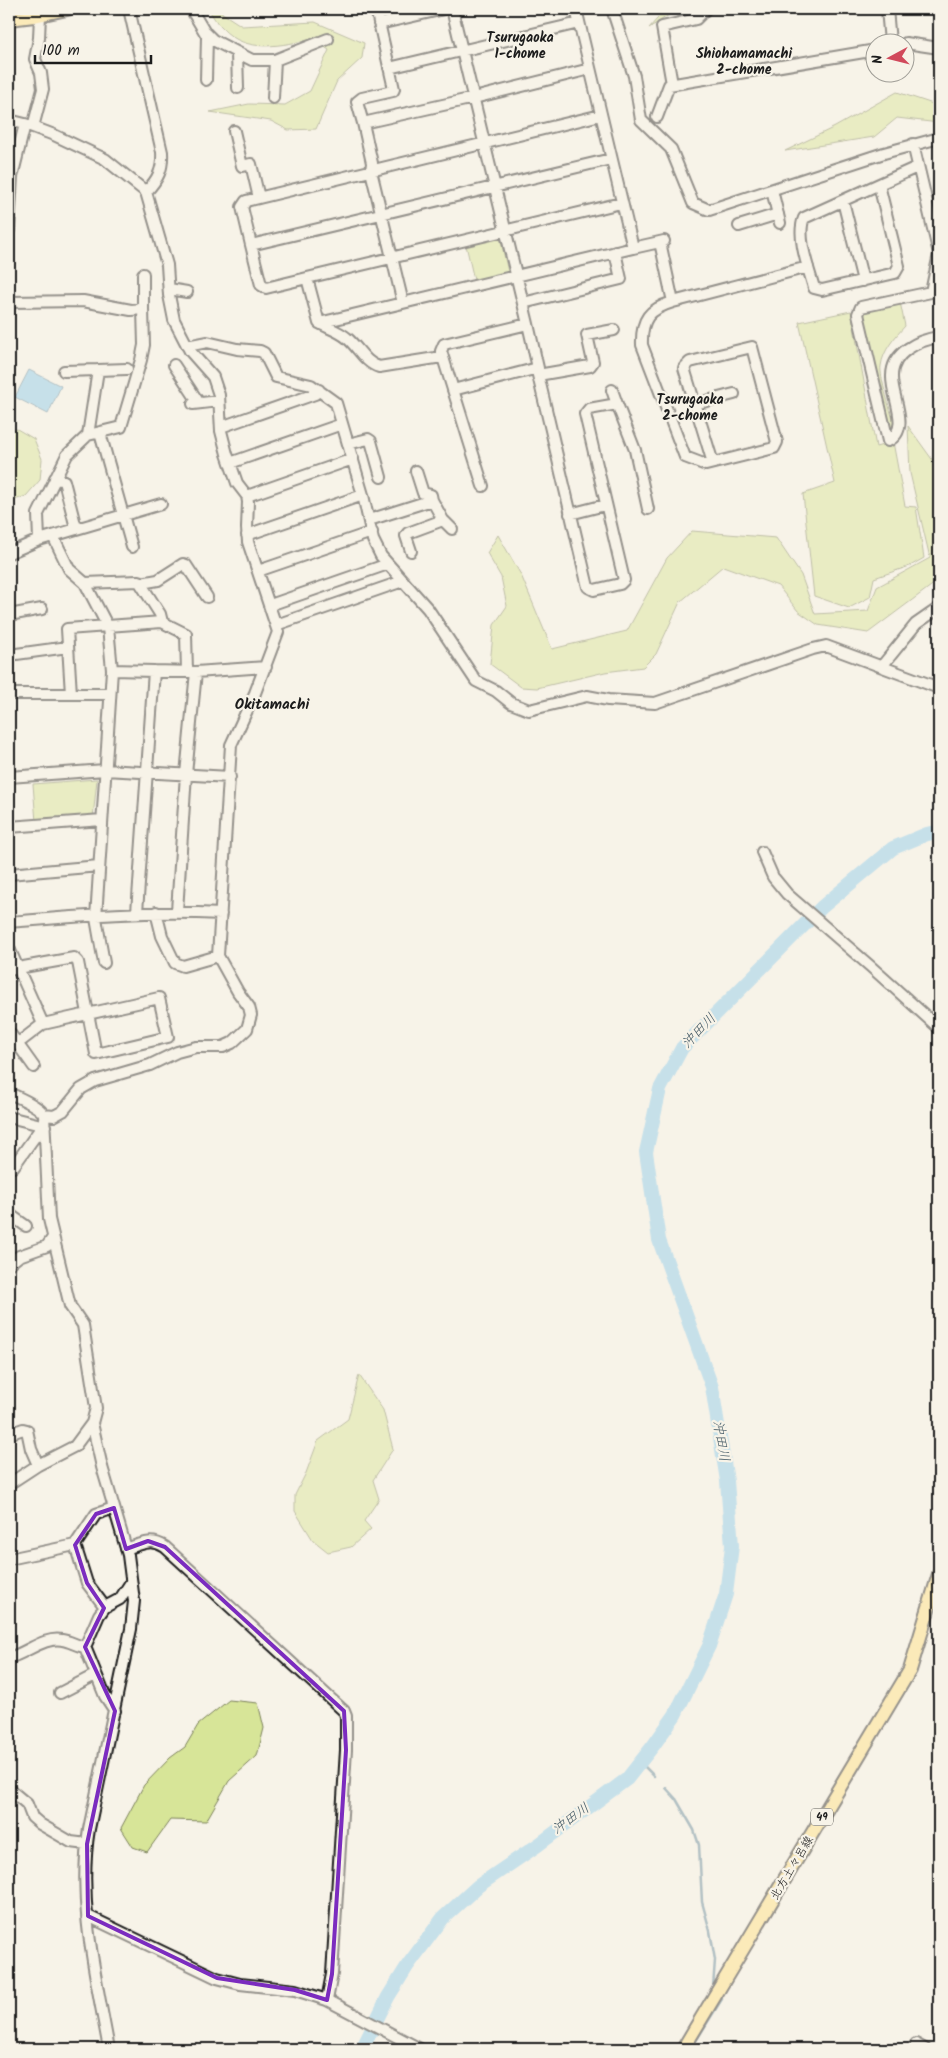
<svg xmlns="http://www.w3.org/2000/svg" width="948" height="2058" font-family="Kalam,'Klee One',sans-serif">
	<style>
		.green { fill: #d7e598; stroke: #7a805a }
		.water { fill: #8bcbec; stroke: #5f8599 }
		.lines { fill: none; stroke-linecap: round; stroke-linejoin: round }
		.stream { stroke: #5f8599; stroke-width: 2.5 }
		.river { stroke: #8bcbec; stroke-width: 14 }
		.minor-casing { stroke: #1c1c1c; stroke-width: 14 }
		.major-casing { stroke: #1c1c1c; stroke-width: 16 }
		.minor { stroke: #f7f3e8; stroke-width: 10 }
		.major { stroke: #ffdf80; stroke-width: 12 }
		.marked { fill: none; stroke: #7b2cbf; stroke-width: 4; stroke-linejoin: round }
		.labels { text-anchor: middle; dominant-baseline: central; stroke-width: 4.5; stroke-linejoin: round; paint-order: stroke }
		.shield { fill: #f7f3e8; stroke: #5e5c59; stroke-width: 1 }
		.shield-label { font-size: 11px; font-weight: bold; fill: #1c1c1c }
		.street-label { font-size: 12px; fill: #1c1c1c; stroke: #f7f3e8 }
		.neighbourhood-label { font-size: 14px; font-weight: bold; fill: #1c1c1c; stroke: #f7f3e8 }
		.water-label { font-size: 14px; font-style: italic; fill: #435965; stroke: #f7f3e8 }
		.quarter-label { font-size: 15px; font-weight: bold; fill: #1c1c1c; stroke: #f7f3e8 }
	</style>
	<rect width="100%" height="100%" fill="#f7f3e8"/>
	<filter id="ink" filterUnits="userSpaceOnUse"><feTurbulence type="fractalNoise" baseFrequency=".02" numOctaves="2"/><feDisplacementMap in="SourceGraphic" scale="10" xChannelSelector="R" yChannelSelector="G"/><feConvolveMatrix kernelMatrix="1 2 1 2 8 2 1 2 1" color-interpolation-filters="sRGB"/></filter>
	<g filter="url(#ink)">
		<path class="green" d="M208,9H221L222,13L242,26L315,22L364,43L362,58L337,81L316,129L288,130L271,121L210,112L249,104L285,105L310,91L329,50L313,39C282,45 247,55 222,28C216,23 213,15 208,9Z
			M666,9H678L649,28Z
			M897,92L939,106V123L897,118L874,137L785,151L835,127Z
			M500,237L508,272L474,280L466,245Z
			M900,302L905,326C895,337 883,350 881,366C879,376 892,415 895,427L889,436L861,316L864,311Z
			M851,311L876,447L893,442L905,506L916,507L924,558L910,566L874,578L870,597L849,608L814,596L803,494L835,483L799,322Z
			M908,426L939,469V580L868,633L818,625L798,611L778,586L723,566L680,602L656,654L643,667L605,672L537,688L521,687L490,664L494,625L507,606L501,577L487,553L498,535L521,575L552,649L627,631L667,558L692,531L776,538L801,575L815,614L868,611L877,587L930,558L910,473Z
			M17,429L34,439L42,459L40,480L26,496L9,502V431Z
			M97,779L93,818L36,822L33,784Z
			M359,1375L383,1410L393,1449L373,1480L379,1499L364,1521L371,1529L351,1547L328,1552L313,1540L295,1511V1495L306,1473L318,1441L348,1419Z
			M229,1700L258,1703L264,1728L257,1756L229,1781L206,1821L170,1820L147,1852L133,1847L121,1828L144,1785L170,1758L185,1747L198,1725Z"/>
		<path class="water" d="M29,370L61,386L48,414L15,397Z"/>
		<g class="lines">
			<path class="stream" d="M640,1762L654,1776
				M666,1788L676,1799L694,1830L699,1845L702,1902L710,1931L715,1960L713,1988
				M691,2049L722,1999"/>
			<path class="river" d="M362,2049L388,1997L408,1965L443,1918L478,1886L538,1845L627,1779L653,1746L675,1715L709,1646L726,1594L732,1546L727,1481L712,1387L659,1240L646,1152L660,1089L682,1048L822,907L893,848L927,834L939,832"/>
			<defs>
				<path id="minor" d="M191,9L207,36L206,80
					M452,9L528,324L538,368V375L588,587L594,590L620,584L624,580L585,414L589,409L617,404L635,450L648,509
					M576,9L633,248L319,323L307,278L266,288L261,285L251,245L611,159
					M612,9L634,76L641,120L671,149L693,203L709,210L884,153L939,138
					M887,9L890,42
					M379,24L444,9
					M206,33L213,40L252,60H275L328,39
					M906,43L939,48
					M237,53L238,88
					M389,68L579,23
					M672,84L662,27L696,19L706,9
					M273,98L275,60
					M657,117L669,85L876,50
					M9,120L25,124L54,135L105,159L146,192
					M363,123L357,102L362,98L393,91L394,89L376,9
					M33,127L43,89L41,73L35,59L39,38L40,15
					M234,131L242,166L251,164L259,198
					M913,144L939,254
					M879,185L899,266L895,273L822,290L814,288C809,270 796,236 804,218L917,167
					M772,190L780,223
					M843,201L863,281
					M739,226L778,214
					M9,230L12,177L25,124
					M660,242L673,302L808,267
					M251,245L242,207L246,201L601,115
					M633,248L664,241
					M939,254L931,292L861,307L858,314L888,441C912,429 891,397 892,376C892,352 919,340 939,337
					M307,278L621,203
					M169,289L187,292
					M9,302L83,301L131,310L143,309L144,345L141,360L121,427L88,435L67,455L38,514L39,540L9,553
					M673,302C649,309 641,319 642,345L685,457L706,465L774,448L777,442L752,347L690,362L684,368L713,463
					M403,303L371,171L372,163L363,123L474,98L590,69
					M523,303L621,279L615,252
					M143,309V274
					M319,323C328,328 339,331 347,338C358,347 365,363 379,367L442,357
					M187,346L207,342L237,349L260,351L264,353L276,377L311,385L336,403L363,495L373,540L381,556L428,609L476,681L496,691L511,703L529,710L587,696L608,700L655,703L813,649L826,646L939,688
					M174,365L199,403
					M64,371L98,370
					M538,375L590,366L593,362L587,335L614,330
					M453,390L538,368
					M612,390L617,404
					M193,404L219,401
					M695,404L734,394
					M221,427L315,394L319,390
					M100,433L132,547
					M88,435L98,370L127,369
					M348,444L368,439L371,441L381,477
					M230,463L342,424
					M416,471L423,493L431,495L432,500
					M55,478L64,481L76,528
					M483,486L441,351L444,344L528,324
					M247,496L353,459
					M570,514L605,505
					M369,520L432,500L443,520L408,533L406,536L411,551
					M443,520L452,529
					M247,535L363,495
					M53,536L69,569L85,583L108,627L112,670L96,918L104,963
					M39,540L161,504
					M258,571L372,532
					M85,583L139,581L160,614L162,622L186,634L187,671
					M141,583L158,580L183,564L186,565L207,597
					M270,605L388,564
					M9,615L42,609
					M276,625L403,581
					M9,655L68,647
					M882,666L916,624L939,608
					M112,670L196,672L266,667
					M9,694H110
					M71,694L67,629L162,622
					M9,777L105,770L230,777
					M9,827L102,820
					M762,852L773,877L787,894L870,966L939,1028
					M9,874L99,866
					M177,911L186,774L196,672
					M137,912L154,671
					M156,912L162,936L175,963L183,966L218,956
					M9,922C80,916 150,910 221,914
					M9,948L43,1024L159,998L168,1037L96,1054L78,962L74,958L18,968L9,970
					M9,1032L34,1067
					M17,1044L43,1024
					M9,1093C18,1097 41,1107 44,1115L49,1219L70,1306L83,1325L96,1408L92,1423L102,1467L128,1555L134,1601L131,1629L89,1829C77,1902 96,1977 109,2049
					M44,1115L54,1116L63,1111L81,1089L95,1081L150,1065L177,1052L196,1047H223L232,1043L247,1029L251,1015L249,1007L238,992L218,956L231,745L255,693L278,632L248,542L247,528L248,502L247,496L237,483L227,454L221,431L219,395L213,377L190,351L174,320L169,295L167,265L146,192C158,179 163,170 162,152L129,9
					M9,1117L45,1126
					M13,1167L38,1132L45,1126
					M9,1214L26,1226
					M9,1264L19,1256L47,1246L52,1239
					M9,1434L23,1429L27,1430L31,1449L38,1465
					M9,1484L38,1465L75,1446L92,1423
					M75,1545L87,1583L105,1607
					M126,1549C141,1544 151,1538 165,1547L344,1711L346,1716V1750L332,1974L327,2000
					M9,1559L75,1545L96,1514L114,1508
					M85,1647L105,1696L115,1711
					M9,1658C26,1653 46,1636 62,1640C70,1641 77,1646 85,1647L99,1615L105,1607L120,1599L131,1582
					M60,1693L95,1675
					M9,1789L27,1804L32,1817L40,1824L71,1842L87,1844
					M88,1916L217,1978L240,1984L295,1990L327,2000L420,2049
					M916,2044L925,2049"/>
				<path id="major" d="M9,19L34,16L67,9
					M683,2049L910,1670L939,1574"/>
			</defs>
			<use href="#minor" class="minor-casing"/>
			<use href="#major" class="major-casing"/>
			<use href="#minor" class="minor"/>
			<use href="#major" class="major"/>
		</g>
	</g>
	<path d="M0 0H948V2058H0ZM114,1508L126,1549L148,1541L165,1547L344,1711L346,1750L332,1974L327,2000L295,1990L217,1978L88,1916L87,1844L115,1711L85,1647L104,1608L87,1583L75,1545L96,1514Z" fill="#f7f3e8" fill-opacity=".55" fill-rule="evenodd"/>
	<path class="marked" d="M114,1508L126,1549L148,1541L165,1547L344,1711L346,1750L332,1974L327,2000L295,1990L217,1978L88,1916L87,1844L115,1711L85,1647L104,1608L87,1583L75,1545L96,1514Z"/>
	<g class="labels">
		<rect class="shield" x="811" y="1808.5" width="22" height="17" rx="4"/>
		<g class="shield-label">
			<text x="822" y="1817">49</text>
		</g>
		<g class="street-label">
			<text transform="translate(792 1868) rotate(-59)">北方土々呂線</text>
		</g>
		<g class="neighbourhood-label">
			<text x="520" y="38">Tsurugaoka<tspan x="520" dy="16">1-chome</tspan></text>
			<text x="744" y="54">Shiohamamachi<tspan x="744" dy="16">2-chome</tspan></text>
			<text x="690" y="400">Tsurugaoka<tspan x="690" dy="16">2-chome</tspan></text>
		</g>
		<g class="water-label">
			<text transform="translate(699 1031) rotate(-46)">沖田川</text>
			<text transform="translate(721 1441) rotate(80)">沖田川</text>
			<text transform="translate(571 1819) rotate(-36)">沖田川</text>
		</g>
		<g class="quarter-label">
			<text x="272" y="705">Okitamachi</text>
		</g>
	</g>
	<rect width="948" height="2058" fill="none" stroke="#f7f3e8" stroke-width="30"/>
	<rect x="15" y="15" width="918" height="2028" fill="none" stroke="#1c1c1c" stroke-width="2" filter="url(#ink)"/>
	<g transform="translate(890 58) rotate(263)"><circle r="24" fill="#f7f3e8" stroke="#9f9d96"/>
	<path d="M0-4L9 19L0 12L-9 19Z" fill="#d1495b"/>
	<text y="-8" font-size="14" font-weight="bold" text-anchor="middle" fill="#1c1c1c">N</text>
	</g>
	<path d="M35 55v8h116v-8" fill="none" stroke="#1c1c1c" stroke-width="2.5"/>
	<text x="42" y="55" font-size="15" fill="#1c1c1c" stroke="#f7f3e8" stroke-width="4" paint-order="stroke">100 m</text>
</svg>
